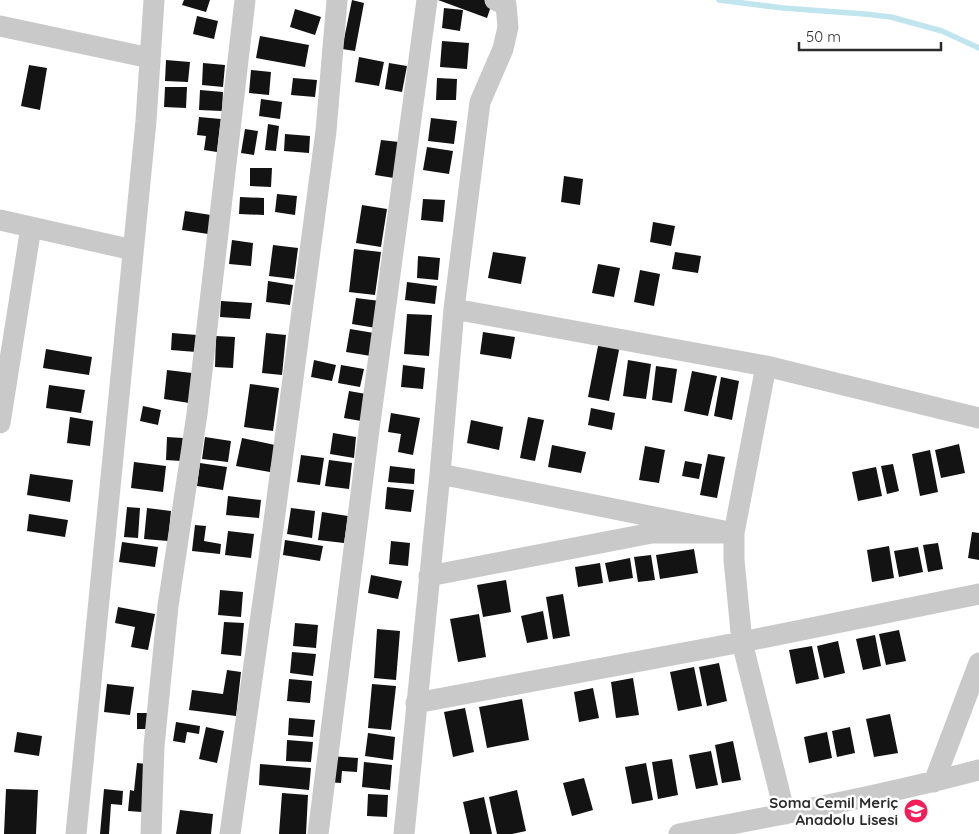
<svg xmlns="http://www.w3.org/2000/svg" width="979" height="834" font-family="Quicksand,sans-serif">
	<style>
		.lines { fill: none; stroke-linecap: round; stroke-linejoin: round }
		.stream { stroke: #c1e5ee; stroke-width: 5.5 }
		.building { fill: #131313 }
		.street { stroke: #c9c9c9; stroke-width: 21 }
		.labels { text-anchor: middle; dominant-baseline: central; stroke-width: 5; stroke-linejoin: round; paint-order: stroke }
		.poi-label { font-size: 15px; font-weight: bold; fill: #2c2c2c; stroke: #fff; text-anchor: end }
	</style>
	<rect width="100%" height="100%" fill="#fff"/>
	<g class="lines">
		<path class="stream" d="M719,0L783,8L865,14L891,17L942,31L979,48"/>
	</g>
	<path class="building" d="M184,0H210L206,12L182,5Z
		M352,0L364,3L355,51L342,49Z
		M438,0H484L492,3L487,18Z
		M444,8L463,10L460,31L442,28Z
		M295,9L321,17L315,35L290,27Z
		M197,16L218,21L214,39L193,34Z
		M260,36L309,45L305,67L256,58Z
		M442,41L469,43L467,69L440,67Z
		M359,57L384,62L379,86L355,82Z
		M166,60L190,62L188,82L165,81Z
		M203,63L225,65L223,87L202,85Z
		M389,63L407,66L402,92L385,89Z
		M29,65L47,68L40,110L21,106Z
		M251,70L271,72L269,95L249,93Z
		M293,78L317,80L315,97L291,95Z
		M437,78L457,79L456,100H436Z
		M165,87H187L186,108L164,107Z
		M200,90L223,92L222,111L199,110Z
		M261,99L282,102L280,119L259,116Z
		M199,117L221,119L217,152L204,150L206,136L197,135Z
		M431,118L457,121L454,144L428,141Z
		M268,124L279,126L276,151L265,150Z
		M245,129L258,131L254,155L241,153Z
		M285,134L310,136L309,153L284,151Z
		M381,140L399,142L394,178L375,175Z
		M427,147L453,151L449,174L423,170Z
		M250,168H272L271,187L250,186Z
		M564,176L583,179L580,205L561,202Z
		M277,194L297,196L295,215L275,212Z
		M240,197L264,198V215L239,214Z
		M423,199L445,200L443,222L421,220Z
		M362,205L387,209L381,247L356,243Z
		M185,211L211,215L208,234L182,230Z
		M653,222L675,226L671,246L650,242Z
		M232,240L253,243L251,266L229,264Z
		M273,245L298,248L294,279L269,276Z
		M354,249L381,252L375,295L349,292Z
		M493,252L526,257L521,284L488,278Z
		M675,252L701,256L698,273L672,269Z
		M418,256L440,258L438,280L417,278Z
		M598,264L620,268L614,297L592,293Z
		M640,270L660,274L654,306L634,302Z
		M268,281L293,285L290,305L266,302Z
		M407,282L437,286L435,304L405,300Z
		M356,298L380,301L376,328L352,324Z
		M221,301L252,303L250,319L220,317Z
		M407,314L432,315L429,356L404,354Z
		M350,329L374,333L371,356L346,352Z
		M483,332L515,337L511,359L480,354Z
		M172,333L197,335L196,352L171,350Z
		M266,333L286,335L282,375L262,373Z
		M216,336L235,337L233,368L215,367Z
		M599,341L620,345L609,401L588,397Z
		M46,349L92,357L89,375L43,368Z
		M314,360L336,365L332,381L311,377Z
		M628,360L651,364L646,399L623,396Z
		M341,365L364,369L360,387L338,383Z
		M403,365L425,368L423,389L401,387Z
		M656,366L677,369L672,403L652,400Z
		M167,370L192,373L189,403L164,399Z
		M692,371L717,376L708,416L684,411Z
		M721,377L739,381L732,420L714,416Z
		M250,384L279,388L273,431L244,427Z
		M49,385L85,390L81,413L46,408Z
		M349,391L366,394L361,421L344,418Z
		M143,406L161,410L158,425L140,421Z
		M591,408L615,413L612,430L588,425Z
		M391,413L420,418L413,455L398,452L401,434L388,432Z
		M70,417L93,421L90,446L67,443Z
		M528,417L544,420L535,461L520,458Z
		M471,420L503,427L499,450L467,443Z
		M333,433L356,437L354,458L330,454Z
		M167,437L183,438L181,461L166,460Z
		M205,437L231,441L228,462L202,459Z
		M242,438L275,445L270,472L236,466Z
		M959,444L965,473L941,478L935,450Z
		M552,445L586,452L581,473L548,467Z
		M645,446L665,450L659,483L639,480Z
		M930,450L938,492L920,496L912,454Z
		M708,454L725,457L717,498L700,495Z
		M301,455L324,458L320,485L297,482Z
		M329,460L352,463L349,489L325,486Z
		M685,461L702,464L699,479L682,476Z
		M134,462L166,466L163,492L131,488Z
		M200,463L227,467L223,490L197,486Z
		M893,464L899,491L887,494L881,466Z
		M390,466L415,469L414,484L388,482Z
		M876,467L882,496L858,501L852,472Z
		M30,474L73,480L70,502L27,495Z
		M387,487L414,490L411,512L385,509Z
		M228,496L261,500L259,518L226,515Z
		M127,507L140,508L138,538L124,537Z
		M147,508L171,511L168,541L144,539Z
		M291,508L315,511L312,538L287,534Z
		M322,512L348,516L344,543L318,540Z
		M29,514L68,520L65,537L27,531Z
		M195,525L206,526L204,541L221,544L220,554L192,551Z
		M228,531L254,534L251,558L225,555Z
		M972,532L979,533V560L968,558Z
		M285,540L323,546L320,561L283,555Z
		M391,541L410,543L408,566L389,564Z
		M122,542L158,547L155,567L119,562Z
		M938,543L943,569L928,572L923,545Z
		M889,546L894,578L872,582L867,550Z
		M918,547L923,572L899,577L894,551Z
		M694,549L698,573L660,579L656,555Z
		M651,555L655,580L638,582L634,557Z
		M630,558L633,578L609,582L605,563Z
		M600,563L603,583L578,587L575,567Z
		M371,575L402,581L398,599L368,593Z
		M506,580L511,612L483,617L477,585Z
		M220,590L243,592L241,617L218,615Z
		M563,594L570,636L553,639L546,597Z
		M118,607L155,614L148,650L131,647L135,627L115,623Z
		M543,611L548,639L527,643L521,616Z
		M479,614L486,657L458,662L450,619Z
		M224,622L244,623L241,656L221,654Z
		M295,623L318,625L316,648L293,646Z
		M377,629L400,631L396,680L374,678Z
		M899,630L906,661L886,665L879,634Z
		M875,635L881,666L863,670L856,639Z
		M838,641L845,673L824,678L817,646Z
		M812,646L819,679L796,684L789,650Z
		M292,652L316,654L313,676L290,673Z
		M719,663L727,701L707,706L699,667Z
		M694,667L702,706L678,711L670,672Z
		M227,670L241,672L236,716L189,710L192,690L223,694Z
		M633,678L639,715L616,718L611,682Z
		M289,679L312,681L310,703L287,701Z
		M107,684L134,687L130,715L104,712Z
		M372,684L396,686L391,730L368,728Z
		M593,688L599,718L579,722L574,692Z
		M522,699L529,740L487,748L479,707Z
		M465,708L474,752L453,757L444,712Z
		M137,713H149V729H137Z
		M890,714L898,753L874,757L866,719Z
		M289,718L315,720L313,737L288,735Z
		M176,722L200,726L199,734L187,732L185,743L173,741Z
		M206,727L224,731L217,763L199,759Z
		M850,727L855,753L837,757L832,731Z
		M17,732L42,736L39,756L14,752Z
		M827,732L832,758L809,763L804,737Z
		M368,733L395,737L393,760L365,756Z
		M287,740L313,742L311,762L286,761Z
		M733,741L741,780L722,783L715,745Z
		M711,751L718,785L696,789L689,755Z
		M330,756L358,758L357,772L342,771L341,783L328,782Z
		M672,759L678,795L658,799L652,762Z
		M364,762L392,765L390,790L362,787Z
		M137,763L147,764L142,812L128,811L130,790L134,791Z
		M646,763L653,800L632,804L625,767Z
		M260,764L311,768L309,790L259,785Z
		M584,778L593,810L572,816L563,783Z
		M6,789L38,790L36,834H4Z
		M104,789L123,791L122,805L111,804L109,834H100Z
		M517,790L526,831L512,834H497L489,797Z
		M282,793L308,795L306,834H279Z
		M368,794L388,795L387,817L367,816Z
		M484,797L492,834H470L463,802Z
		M180,810L213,814L211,834H176Z"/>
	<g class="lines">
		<path class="street" d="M0,26L150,58
			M0,220L133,250
			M454,309L766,366L979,418
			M766,366L734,533V560L742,642L785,814
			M0,423L31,227
			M429,576L652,533H734L440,474
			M416,703L742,642L979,594
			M934,782L979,663
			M76,834L146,121L154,0
			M151,834L154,746L168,606L197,414L245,0
			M230,834L268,566L326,131L337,0
			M318,834L369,430L427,0
			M404,834L440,474L454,309L480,102L503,49L508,27L506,5L495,0
			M679,834C780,815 880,796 979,770"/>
	</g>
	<defs>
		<symbol id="school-disc" viewBox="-11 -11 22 22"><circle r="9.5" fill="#f51d57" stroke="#fff"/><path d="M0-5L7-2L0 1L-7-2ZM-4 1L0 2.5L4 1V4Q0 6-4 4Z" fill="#fff"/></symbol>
	</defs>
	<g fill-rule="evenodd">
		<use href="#school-disc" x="902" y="797" width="28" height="28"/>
	</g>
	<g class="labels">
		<g class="poi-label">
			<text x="898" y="802">Soma Cemil Meriç<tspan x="898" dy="17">Anadolu Lisesi</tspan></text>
		</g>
	</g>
	<path d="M799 42v8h142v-8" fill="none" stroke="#2c2c2c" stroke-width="2.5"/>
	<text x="806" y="42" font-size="15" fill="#2c2c2c" stroke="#ffffff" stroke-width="4" paint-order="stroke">50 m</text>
</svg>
